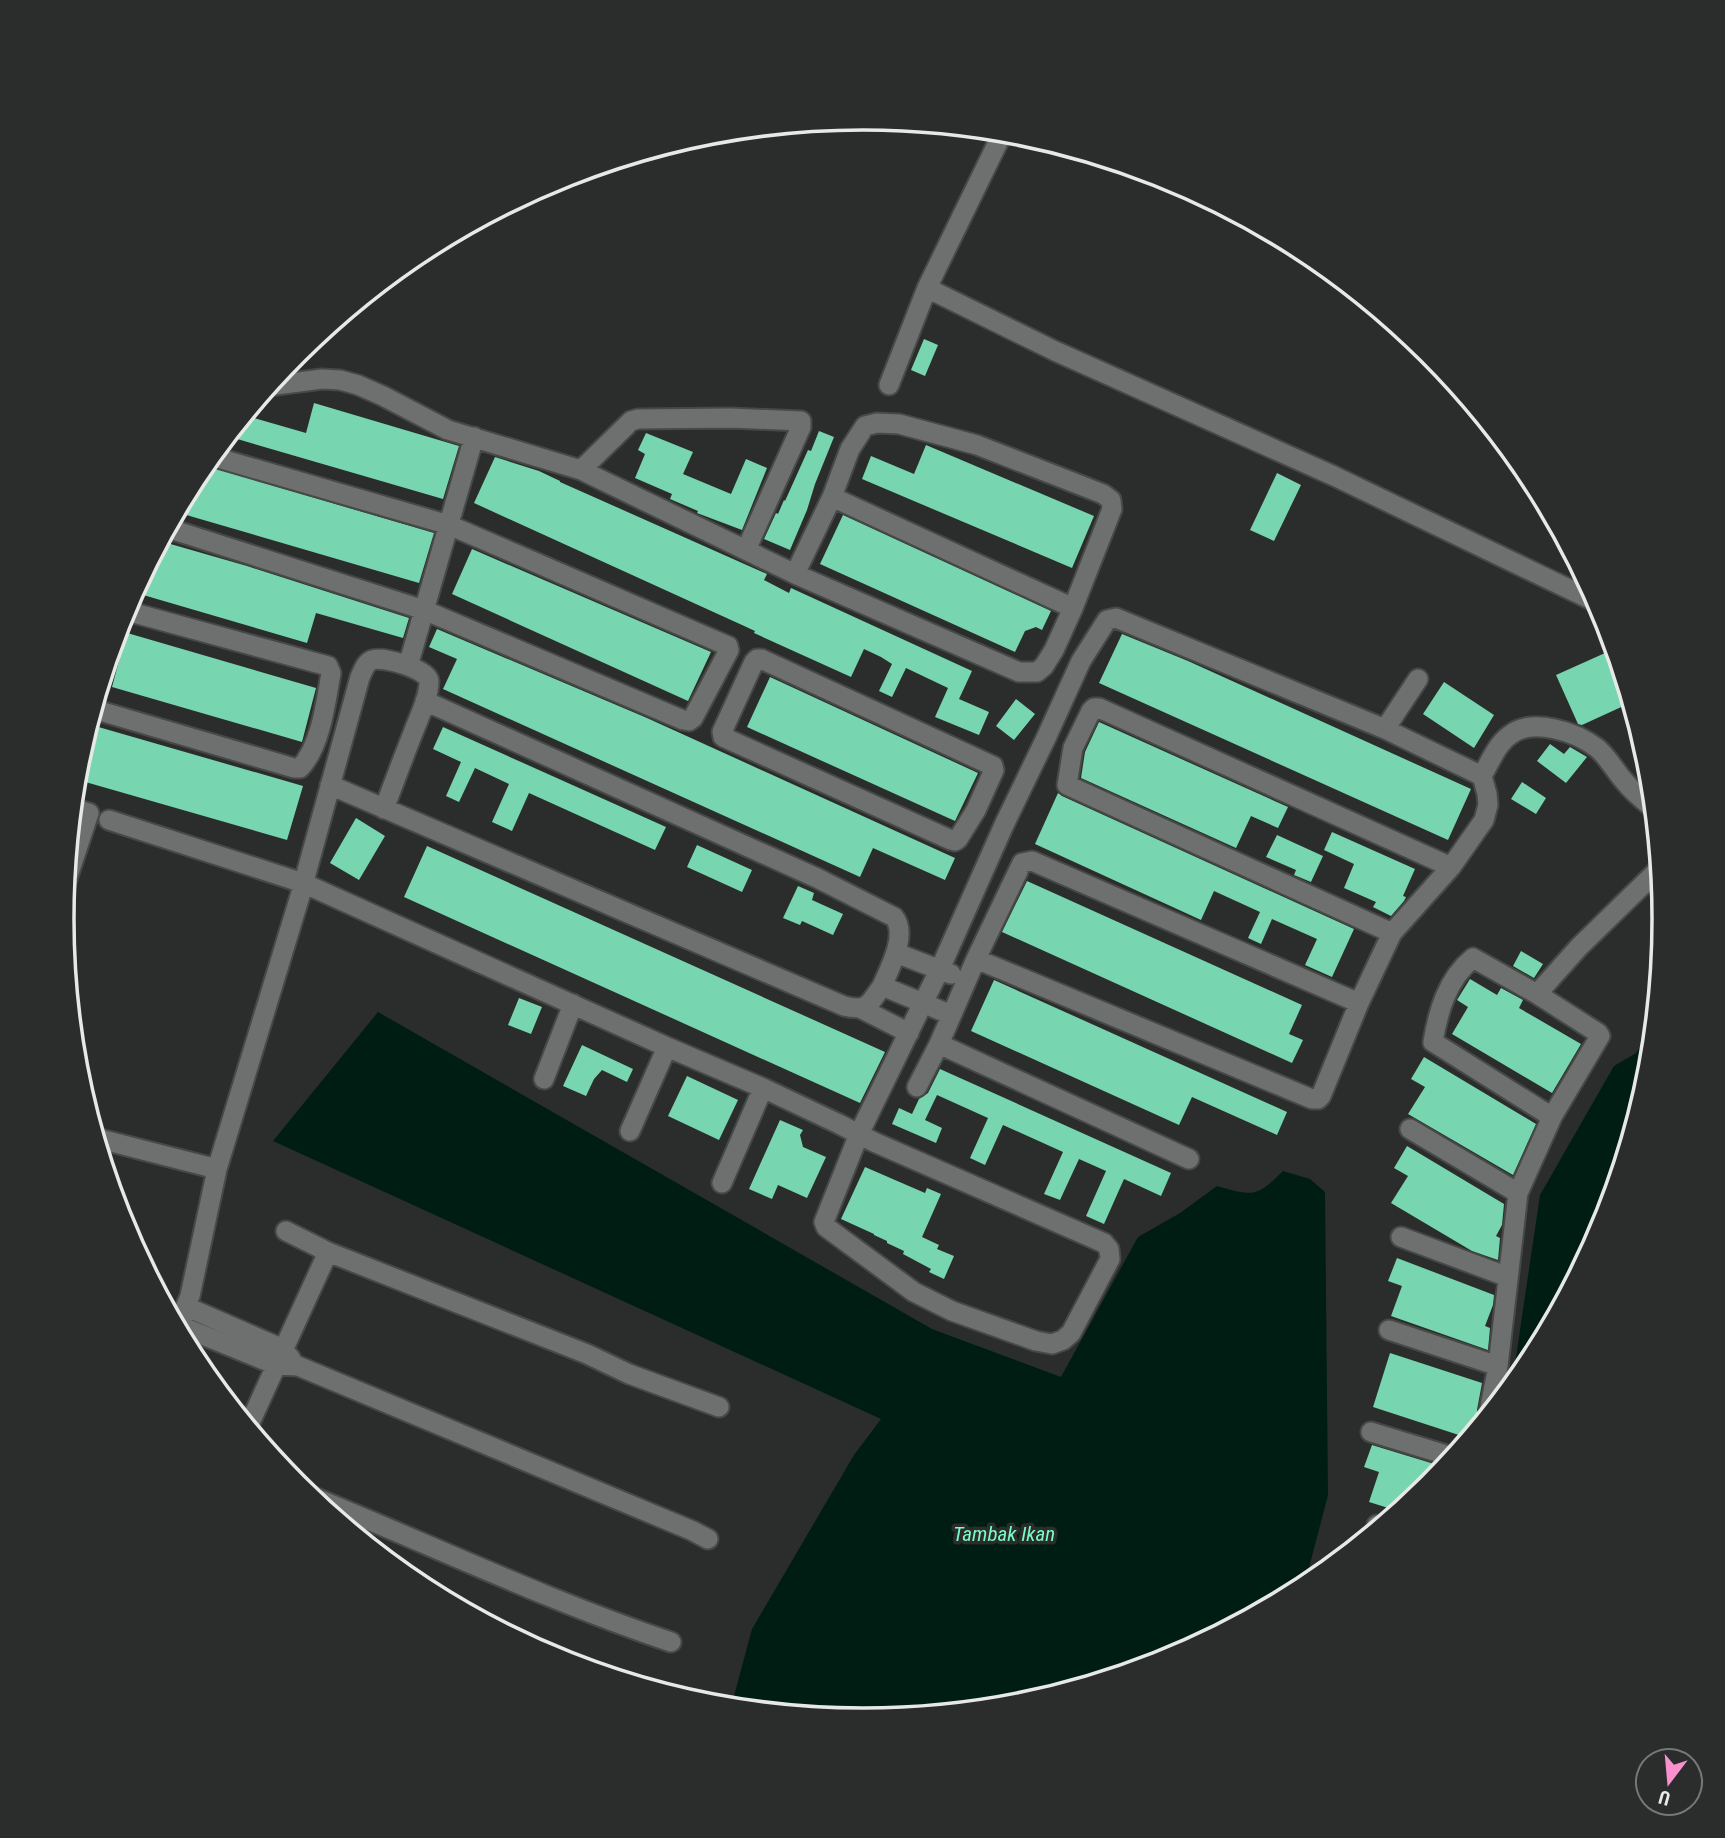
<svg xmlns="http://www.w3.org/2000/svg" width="1725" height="1838" font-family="'Roboto Condensed',sans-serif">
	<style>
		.water { fill: #001d13 }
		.building { fill: #77d5af }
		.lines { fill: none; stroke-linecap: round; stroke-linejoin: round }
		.minor-casing { stroke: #464947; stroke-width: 23 }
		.minor { stroke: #6d706e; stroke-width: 19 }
		.labels { text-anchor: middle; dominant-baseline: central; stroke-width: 7; stroke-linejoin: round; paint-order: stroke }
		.water-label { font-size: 21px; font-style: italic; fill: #7afbc8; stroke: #2a2d2c }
		.rim { fill: none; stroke: #e7e9e8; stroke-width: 3.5 }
	</style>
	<rect width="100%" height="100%" fill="#2a2d2c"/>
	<path class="water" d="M378,1012L932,1329L1061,1377L1138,1237L1180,1213L1217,1186C1253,1196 1256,1198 1283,1171L1310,1179L1325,1192L1328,1495L1304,1587L1169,1659L1018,1705L862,1720L731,1707L752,1629L854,1455L881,1419L273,1141Z
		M1653,1029L1648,1076L1603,1226L1528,1364L1512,1384L1540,1195L1614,1066L1636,1053Z"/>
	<path class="building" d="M924,339L938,345L925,376L911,370Z
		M314,403L459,446L443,499L227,436L244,415L306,433Z
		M819,431L834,437L815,484L807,510L790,550L764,539L776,513L778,514L784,500L785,501L808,450L811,451Z
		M646,433L693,452L683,474L731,494L746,459L767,468L742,530L697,513L698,511L670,499L672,494L635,478L645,454L638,450Z
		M926,445L1094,516L1072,568L862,479L871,456L914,474Z
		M495,457L539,471L560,481V482L767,574L764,580L789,593L791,588L972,671L959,699L989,712L979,735L935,717L948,688L906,668L892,697L879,691L892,664L881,657L864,649L851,677L754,633L755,631L742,625L474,503Z
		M203,465L434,533L419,583L176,512L197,474Z
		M1277,473L1301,485L1274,541L1250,530Z
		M843,515L1051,611L1042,630L1036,627L1025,631L1015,652L820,564Z
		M160,541L247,566L409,618L403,638L316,613L307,643L133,592Z
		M472,549L711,652L688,701L452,594Z
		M437,629L647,718L955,858L945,880L873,848L860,877L443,689L457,659L429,647Z
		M117,630L316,688L302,742L112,687L120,657L110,654Z
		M1122,634L1188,661L1471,789L1448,840L1099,683Z
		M1614,649L1630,703L1582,725L1578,724L1556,675Z
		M770,677L978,773L955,821L747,727Z
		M1444,682L1494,715L1474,748L1423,714Z
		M1016,699L1035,714L1014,740L996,726Z
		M1099,722L1288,807L1278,828L1251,816L1236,848L1081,778L1085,752Z
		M88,724L303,786L287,840L75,779L77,762Z
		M443,727L666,827L655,850L529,793L512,831L492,822L509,784L475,768L459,802L446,796L461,762L433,749Z
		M1550,744L1564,754L1570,747L1587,757L1566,783L1537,761Z
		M1522,782L1546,798L1536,814L1511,799Z
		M1058,793L1062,796L1354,929L1332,977L1305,965L1317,939L1272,919L1261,944L1248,938L1260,912L1214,891L1201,920L1035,844Z
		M356,818L385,836L359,880L330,863Z
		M1332,832L1415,869L1403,896L1406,897L1404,901L1391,916L1373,907L1376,902L1344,888L1354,864L1324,850Z
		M1277,835L1323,856L1311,882L1294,875L1296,870L1266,857Z
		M697,845L752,870L742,892L687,867Z
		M427,846L885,1052L860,1103L404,897Z
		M1027,881L1302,1005L1289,1034L1303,1040L1292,1063L1002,932Z
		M798,886L814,893L812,900L843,914L833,935L802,921L800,925L783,918Z
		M1521,951L1543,964L1534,978L1513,966Z
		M1470,979L1497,995L1501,988L1523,1000L1519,1008L1581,1044L1552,1093L1452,1034L1468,1007L1457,1000Z
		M994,980L1287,1112L1277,1135L1192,1097L1179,1125L971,1031Z
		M519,998L542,1007L531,1034L508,1025Z
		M582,1045L633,1069L627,1082L602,1070L594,1079L586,1096L563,1086Z
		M1424,1057L1536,1124L1513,1175L1408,1114L1425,1087L1411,1079Z
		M940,1069L1171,1173L1161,1196L1124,1179L1104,1224L1086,1216L1106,1171L1079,1159L1060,1200L1044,1194L1063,1152L1003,1125L985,1165L970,1158L988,1118L937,1095L925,1120L942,1128L936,1143L892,1124L899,1108L912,1114L919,1099L928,1093Z
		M687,1076L738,1100L719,1140L668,1116Z
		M780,1120L803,1130L800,1135L803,1147L826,1157L807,1198L778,1185L772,1199L749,1189Z
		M1407,1146L1504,1204L1502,1225L1496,1236L1500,1238L1498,1260L1472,1251L1391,1203L1408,1176L1394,1168Z
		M865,1167L925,1193L927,1188L941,1194L922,1237L939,1245L937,1249L954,1256L944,1279L929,1272L931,1269L903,1254L904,1251L887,1243V1241L874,1235V1234L841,1219Z
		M1397,1258L1494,1295L1493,1305L1485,1326L1490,1328L1488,1350L1391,1316L1402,1286L1388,1281Z
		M1390,1353L1482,1383L1477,1410L1480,1421L1468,1438L1373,1407Z
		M1372,1445L1444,1467L1429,1486L1398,1511L1369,1502L1379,1472L1364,1467Z"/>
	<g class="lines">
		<defs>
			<path id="minor" d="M927,288L1055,351L1334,476L1598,603
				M889,385L927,288L1003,132
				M268,386L322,379L340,380L358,385L383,396L448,430L581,470L795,574
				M877,423L899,424L977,445L1103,494L1111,500L1112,509L1073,608L1054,650L1044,666L1037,672H1019L795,574L832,497L850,449L865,426Z
				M581,470L631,421L638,419L731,418L801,421V427L746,550
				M832,497L1073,608
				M167,528L424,610L683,720L689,721L693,718L729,650L728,646L449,525L211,456
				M757,659H761L993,766L994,770L976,810L958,839L955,841L951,840L723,737L722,732L754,662Z
				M408,666L474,437
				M425,701L817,878L894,917C908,934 890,968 882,986
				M93,709L294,768H300C321,746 326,701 331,673L328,666L123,610
				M1385,729L1418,679
				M330,785L844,1006C868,1012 869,1004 882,986L923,1003L940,969L1004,825L1046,738L1081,661L1107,620L1116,618L1385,729L1482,776C1490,762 1497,744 1510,735C1532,717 1576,732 1597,748C1608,757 1615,771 1625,782C1633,792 1643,800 1653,808
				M109,820L303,883L667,1047L763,1088L839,1124L874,1142L1104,1243L1109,1249L1110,1259L1071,1333L1063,1340L1052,1344L1036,1341L952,1311L914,1292L826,1227L824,1222L859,1134L923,1003L951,1015
				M64,888L89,813L72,808
				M1392,933L1067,785L1073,748L1091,711L1094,708H1099L1451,867
				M896,953L951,974
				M1473,958L1537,994L1598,1033L1600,1036L1552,1117L1433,1042C1438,1012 1447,979 1473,958Z
				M976,959L1312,1099H1318L1321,1096L1359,1003L1392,933L1451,867L1484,820L1488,805L1487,794L1482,776
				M1537,994L1579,947L1659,869
				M862,1009L909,1033
				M544,1079L573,1004
				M917,1087L939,1044
				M1410,1129L1518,1193
				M630,1131L667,1047
				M96,1138L217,1169
				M1189,1159L939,1044L976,959L1022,863L1032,861L1359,1003
				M722,1183L763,1088
				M286,1231L328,1252
				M1401,1237L1508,1277
				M187,1307L283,1349L291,1359
				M178,1325L276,1365L298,1366L693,1531L708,1539
				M177,1328L190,1296L217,1169L300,896L360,677C363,671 365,663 372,660C382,656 428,669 429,681C429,698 419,717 413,733C403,758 394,783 384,809
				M1389,1330L1498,1366
				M1489,1412L1498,1366L1518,1193L1552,1117
				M248,1427L328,1252L587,1354L629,1374L719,1407
				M1371,1432L1453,1457
				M306,1494C427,1543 546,1600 671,1642
				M1377,1525L1380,1526"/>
		</defs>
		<use href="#minor" class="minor-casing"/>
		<use href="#minor" class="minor"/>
	</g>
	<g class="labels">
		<g class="water-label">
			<text x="1004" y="1534">Tambak Ikan</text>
		</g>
	</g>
	<path d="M0 0H1725V1838H0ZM74 919a789 789 0 1 1 1578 0a789 789 0 1 1-1578 0Z" fill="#2a2d2c" fill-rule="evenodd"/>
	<path class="rim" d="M74 919a789 789 0 1 1 1578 0a789 789 0 1 1-1578 0Z"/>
	<g transform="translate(1669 1782) rotate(196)"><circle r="33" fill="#2a2d2c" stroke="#767877" stroke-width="2"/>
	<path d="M0-5L12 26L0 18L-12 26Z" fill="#f890cc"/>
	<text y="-10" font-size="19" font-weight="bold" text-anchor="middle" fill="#e7e9e8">U</text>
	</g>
</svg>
